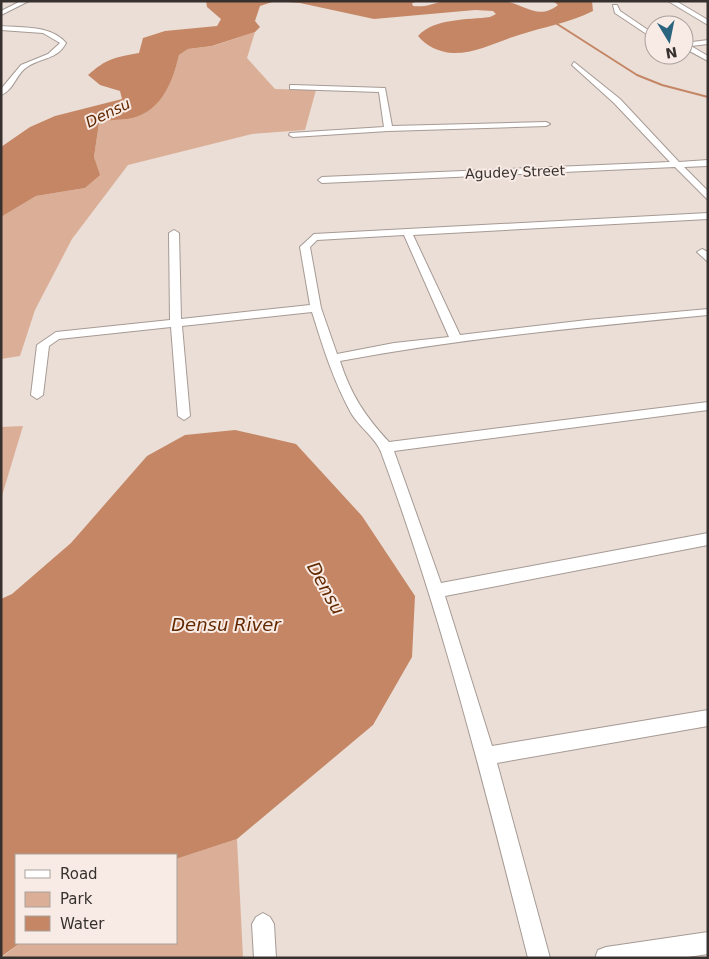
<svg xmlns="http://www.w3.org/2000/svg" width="709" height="959" font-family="'DejaVu Sans',sans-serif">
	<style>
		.green { fill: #dbaf97 }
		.water { fill: #c48664 }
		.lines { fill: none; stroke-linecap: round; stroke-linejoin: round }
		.stream { stroke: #c48664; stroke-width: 2 }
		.street-casing { stroke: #a69a94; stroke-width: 2 }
		.street { fill: #fff; fill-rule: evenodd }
		.labels { text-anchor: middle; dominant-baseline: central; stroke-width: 4; stroke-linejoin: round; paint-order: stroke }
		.far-street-label { font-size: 14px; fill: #36312e; stroke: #f8ebe5 }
		.far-water-label { font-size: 15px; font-style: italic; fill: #622900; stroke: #f8ebe5 }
		.water-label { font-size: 18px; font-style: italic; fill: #622900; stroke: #f8ebe5 }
	</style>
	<rect width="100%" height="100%" fill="#eaded7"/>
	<path class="green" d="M255,32L247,58L275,89L316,90L305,130L252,134L128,165L72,239L35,310L20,356L1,359V217L36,196L85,188L99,175L94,157L99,123C114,117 122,121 133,118C161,110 173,81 179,55L188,49L213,46Z
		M23,426L1,499V427Z
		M237,839L243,957L1,958L20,943H176V859Z"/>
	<path class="water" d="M206,1H275L260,6L255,21L260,27L255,32L212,46L188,49L179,55C173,81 162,110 133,118C122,121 113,118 99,123L94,157L100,175L85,188L36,196L1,217V147L30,127L55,116L122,99L120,91L100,85L88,75C106,59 115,57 139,53L143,38L165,31L217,26L221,19L207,7Z
		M276,1H419L412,3L413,6C425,7 431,5 442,1C453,0 492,0 504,1C524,4 538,21 558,5L553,1H592L593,11C566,24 546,26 519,35C498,41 475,54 452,53C439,52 426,46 418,36C434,18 468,20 490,17L496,14L493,11L475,10L374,19L300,3Z
		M235,430L296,444L362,516L415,596L412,657L373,725L237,839L176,859V855H16V943H20L1,957V599L12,594L71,543L147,456L185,435Z"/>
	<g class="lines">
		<path class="stream" d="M554,22L637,75L662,85L708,97"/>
		<defs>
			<path id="street" d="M21,1H29L1,15V11Z
				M668,1H676L708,20V25Z
				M613,5H617L620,11L654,34V39L615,13Z
				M1,26C23,28 51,25 66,43C57,60 42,57 27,67C16,74 14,90 1,95V89L21,65L48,54L60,43L43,33L1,30Z
				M708,40V44L691,46L708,56V61L684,48V43Z
				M574,62L620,99L679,162L708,160V166L684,167L708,191V200L675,167L322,183L318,180L322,177L670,162L614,103L572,65Z
				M293,85L385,88L392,126L546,122L550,124L546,126L388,131L293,137L289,135L290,133L384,127L379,92L290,89V85Z
				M708,213V219L413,235L460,335L587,320L708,309V315C585,327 461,338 340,361C351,395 365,416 389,442L708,402V410L394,451L441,583L708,533V545L445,596L492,746L708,710V726L497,763L550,958H528C485,788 442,617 381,452C376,438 359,427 351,413C333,380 323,347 312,312L182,326L190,416L184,420L178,416L171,327L59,339L49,346L43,395L37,399L31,395L37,345L56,332L170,320L169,233L174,230L179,233L181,319L310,305L300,247L314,234ZM404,235L449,337L394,343L337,354L321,308L310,247L317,240Z
				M702,249L708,252V262L697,252Z
				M263,913L270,917L274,924L276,958H254L252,924L256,917Z
				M708,932V954L681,958H595L598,950L606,947Z"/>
		</defs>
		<use href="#street" class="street-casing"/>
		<use href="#street" class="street"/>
	</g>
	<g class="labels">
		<g class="far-street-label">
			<text transform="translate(515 172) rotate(-2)">Agudey Street</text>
		</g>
		<g class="far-water-label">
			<text transform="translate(108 113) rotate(-26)">Densu</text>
		</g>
		<g class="water-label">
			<text transform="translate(326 588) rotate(61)">Densu</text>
			<text x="226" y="624">Densu River</text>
		</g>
	</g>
	<rect width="709" height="959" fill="none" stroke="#36312e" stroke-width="5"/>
	<rect x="15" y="854" width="162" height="90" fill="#f8ebe5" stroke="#aaa19c"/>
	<rect x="25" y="870" width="25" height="8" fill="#ffffff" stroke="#aaa19c"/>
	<text x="60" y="879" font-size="15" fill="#36312e">Road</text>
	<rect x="25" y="892" width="25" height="15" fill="#dbaf97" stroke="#aaa19c"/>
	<text x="60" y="904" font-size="15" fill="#36312e">Park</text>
	<rect x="25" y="916" width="25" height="15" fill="#c48664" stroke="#aaa19c"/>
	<text x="60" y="929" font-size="15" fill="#36312e">Water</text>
	<g transform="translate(669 40) rotate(170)"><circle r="24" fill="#f8ebe5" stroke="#aaa19c"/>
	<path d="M0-4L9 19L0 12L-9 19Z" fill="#2b647e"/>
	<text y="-8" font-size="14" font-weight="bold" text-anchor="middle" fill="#36312e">N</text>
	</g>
</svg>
